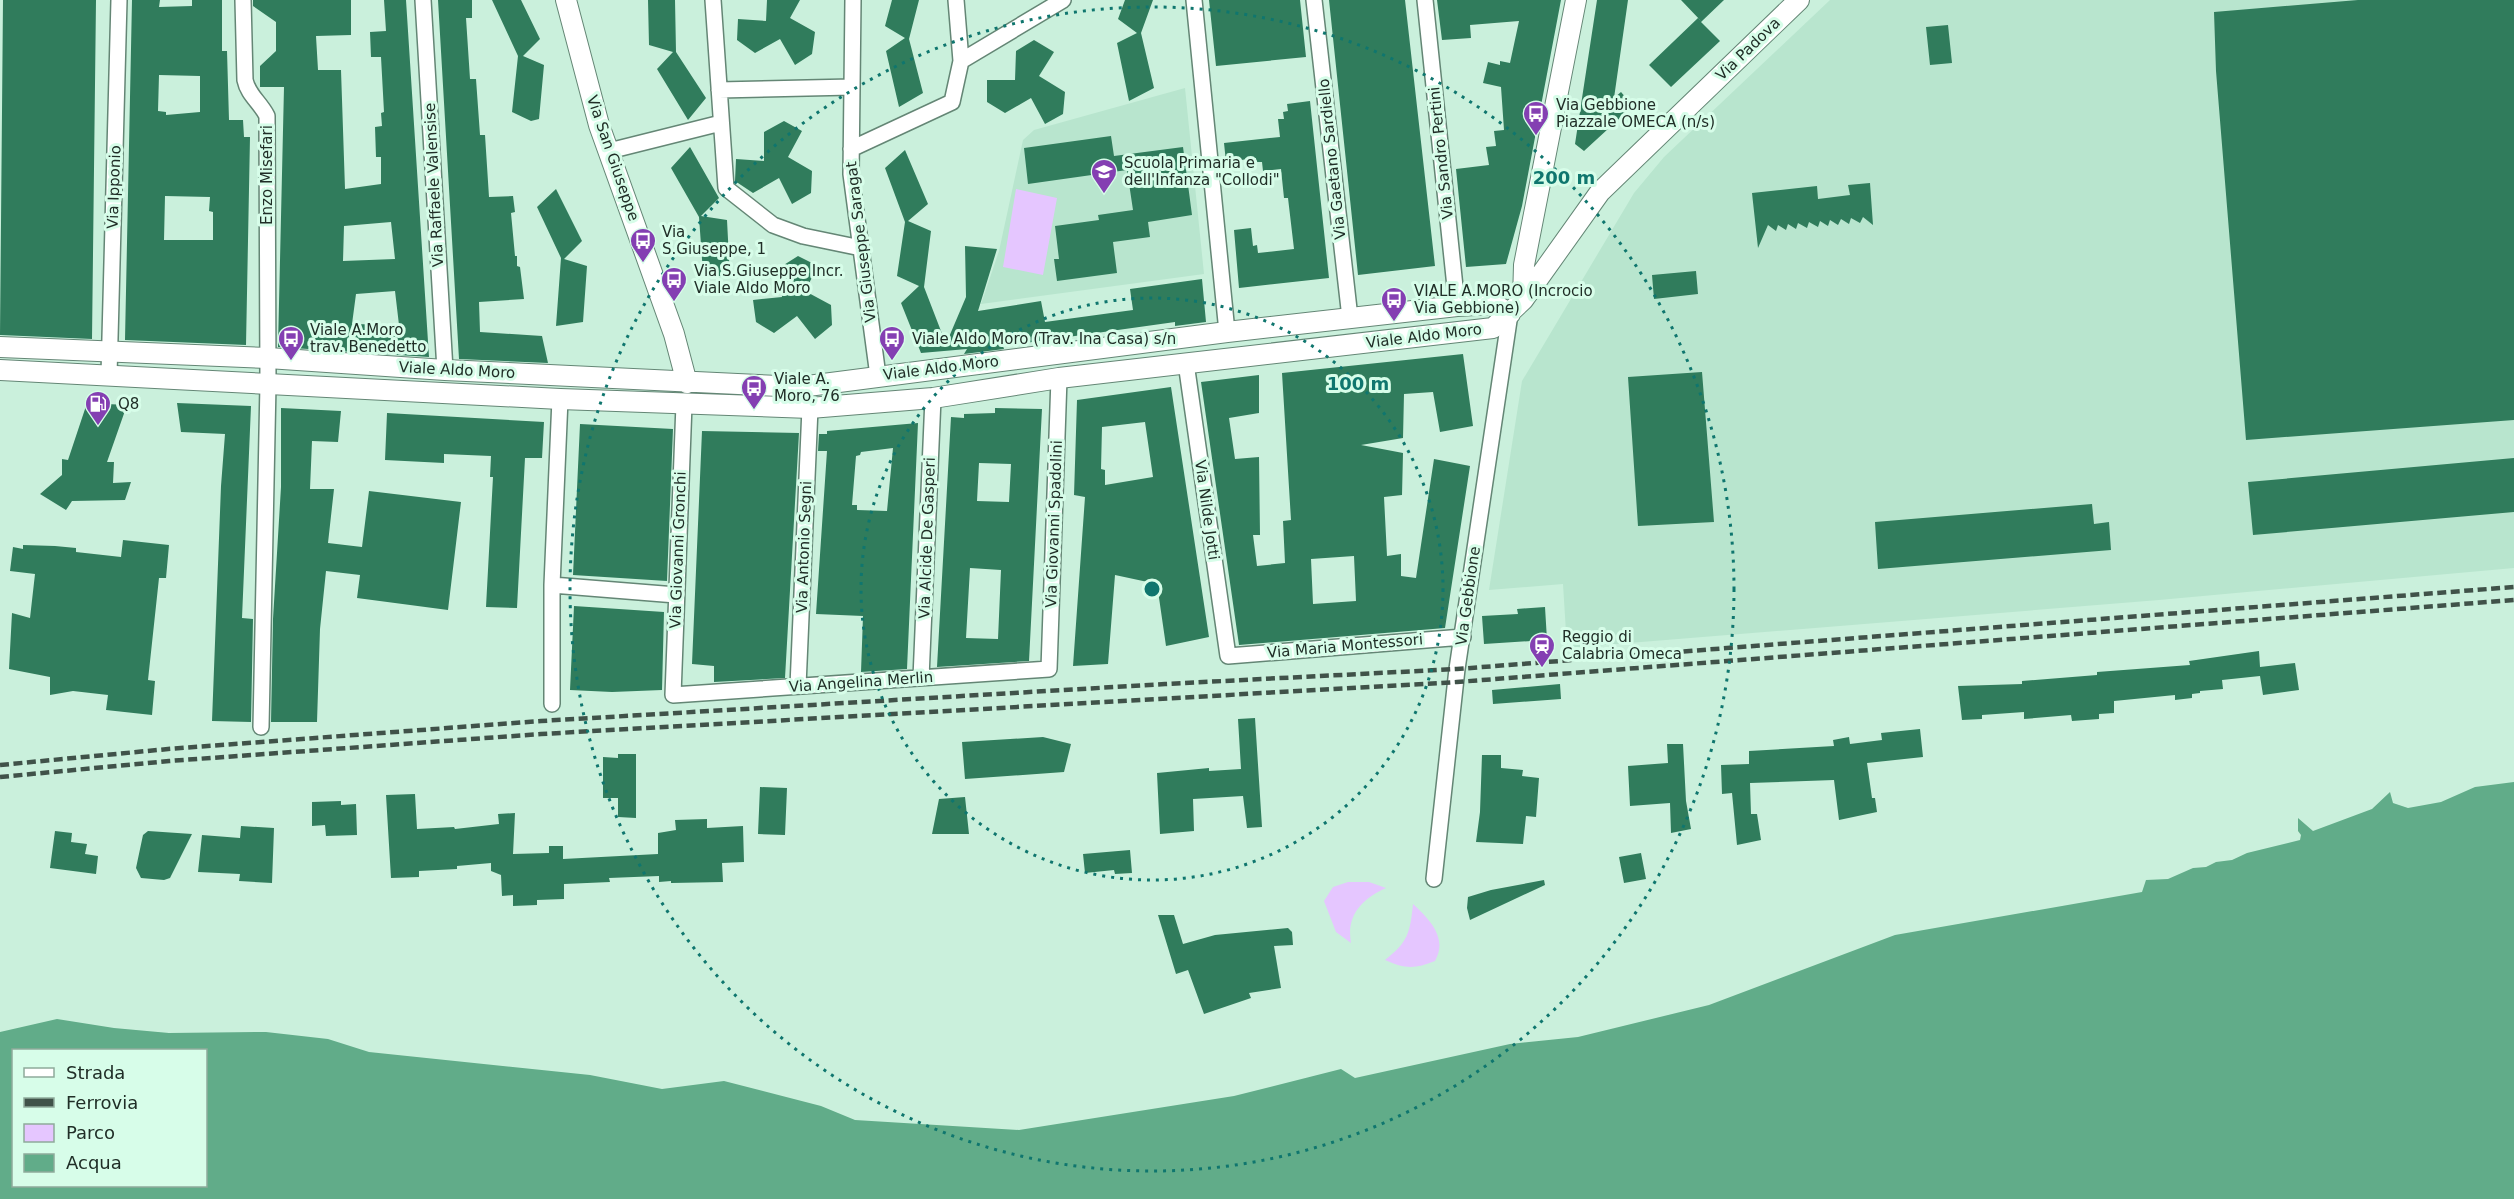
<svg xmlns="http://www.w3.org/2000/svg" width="2514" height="1199" font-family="'DejaVu Sans',sans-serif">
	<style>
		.built { fill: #b8e5ce }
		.green { fill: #e5c6ff }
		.water { fill: #61ac89; fill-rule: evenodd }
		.building { fill: #307c5c; fill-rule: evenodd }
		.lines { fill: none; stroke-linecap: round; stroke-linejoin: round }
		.minor-casing { stroke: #648675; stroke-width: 18 }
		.tertiary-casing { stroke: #648675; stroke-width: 22 }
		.minor { stroke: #fff; stroke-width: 15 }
		.tertiary { stroke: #fff; stroke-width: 20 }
		.rail { stroke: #405249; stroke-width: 4.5; stroke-dasharray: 9 4.5; stroke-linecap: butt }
		.ring { fill: none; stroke: #0f766e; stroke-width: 3; stroke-dasharray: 3 6 }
		.labels { text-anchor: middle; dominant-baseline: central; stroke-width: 6; stroke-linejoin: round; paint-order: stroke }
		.street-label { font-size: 15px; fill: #202e27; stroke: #d7fde9 }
		.poi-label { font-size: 15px; fill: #202e27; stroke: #d7fde9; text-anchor: start }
		.centre { fill: #0f766e; stroke: #d7fde9; stroke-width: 3 }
		.ring-label { font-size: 18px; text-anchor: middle; font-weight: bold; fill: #0f766e; stroke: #d7fde9; stroke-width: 6; stroke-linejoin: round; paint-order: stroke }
	</style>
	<rect width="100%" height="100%" fill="#caf0dc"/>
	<path class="built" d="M1830,0H2514V568L2159,600L1567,648L1563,584L1489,590L1522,381L1634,193L1664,157Z
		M1185,88L1204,274L981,304L999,251L1023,140L1034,130Z"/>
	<path class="green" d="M1016,189L1057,198L1043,275L1003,267Z
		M1348,882H1369L1386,888C1362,899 1346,915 1351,943L1336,932L1324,901L1333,887Z
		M1413,904C1430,920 1448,938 1435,961C1415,969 1405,969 1385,960C1408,942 1410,933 1413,904Z"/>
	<path class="water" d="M2514,782V1199H0V1032L57,1019L114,1028L169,1033L266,1032L328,1039L369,1052L590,1075L662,1089L724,1081L821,1106L855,1120L1019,1130L1234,1096L1341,1069L1355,1078L1510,1044L1578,1037L1709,1005L1895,935L2142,892L2146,880L2168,879L2193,868L2206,867L2216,862L2232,860L2247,853L2300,840L2301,835L2298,831V818L2313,831L2372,809L2390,792L2393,803L2408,808L2441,802L2475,787ZM14,1050H206V1186H14Z"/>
	<path class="building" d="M3,0H96L92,339L0,335Z
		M132,0H160L159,7L192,6V0H222V51H227L229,120H243L244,137H250L246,345L125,340ZM159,75L200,76V112L166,115V112L158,111ZM165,196L210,197L209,211L213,212V240H164Z
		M253,0H351V35L316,36L318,70H341L345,189L381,184V157H376L375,127L382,126L381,113L384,112L381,57H371L370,32L386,31L384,0H406L429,357L278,347L284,87H260V66L276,51V22L253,6ZM391,222L395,259L343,261L344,226ZM395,291L399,325L352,324L356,294Z
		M438,0H472V18H466L470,79H476L480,135H485L489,197L513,196L515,212L511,213L515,256H517V266L520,267L524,299L479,302L480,332L542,336L548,363L459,359Z
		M492,0H521L540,39L523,56L544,65L539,119L531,121L512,112L518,56Z
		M648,0H675L676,52L706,98L688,120L657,69L673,52L649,45Z
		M767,0H800L790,18L815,32L812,54L795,65L780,39L755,53L737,40L738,19L766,21Z
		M892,0H919L909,39L923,93L899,107L886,51L905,38L885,26Z
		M1125,0H1153L1141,33L1154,88L1129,101L1117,43L1137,33L1118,19Z
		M1209,0H1300L1306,57L1216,66Z
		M1329,0H1405L1435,266L1358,275Z
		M1437,0H1561L1522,206L1506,264L1466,267L1456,169L1489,165L1486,147L1496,146L1494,131L1504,130L1501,87L1483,83L1488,62L1500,65V61L1510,63L1519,21L1470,25L1471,38L1442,40Z
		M1597,0H1628L1614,98L1621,92L1633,106L1584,151L1575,144Z
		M1681,0H1724L1701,22L1720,41L1671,87L1649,65L1698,18L1701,21Z
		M2358,0H2514V420L2246,440L2216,71L2214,12Z
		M1948,25L1952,63L1930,65L1926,27Z
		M1034,40L1054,52L1039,76L1065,92L1063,114L1045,124L1031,98L1005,113L987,102V80H1015L1016,51Z
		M1310,101L1329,278L1239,288L1234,230L1251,228L1253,246L1257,245L1258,253L1294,249L1288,198H1284L1281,169L1263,171L1262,162H1256V158L1226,162L1224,143L1280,137L1278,119H1284L1283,112L1288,111L1287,104Z
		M784,121L802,131L788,157L812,171L811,193L792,204L779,178L753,193L735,181L736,159L764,161V132Z
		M1111,136L1114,156L1183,147L1192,215L1148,222L1150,237L1113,242L1117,273L1057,281L1054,259H1059L1055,226L1099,220L1098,215L1133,210L1127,170L1028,184L1024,148Z
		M690,147L719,198L701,216L727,220L730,278L703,273L699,217L671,168Z
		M905,150L928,204L908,221L931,231L924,287L946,344L966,297L965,246L997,249L978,311L1041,301L1045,322L1133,310L1130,289L1202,279L1206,322L1175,326V322L1003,346L1004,349L964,354L967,349L921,353L901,303L919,286L897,276L905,222L885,168Z
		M1870,183L1873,225L1863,217L1860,223L1851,218L1849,224L1841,219L1838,225L1830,220L1828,226L1820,221L1818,227L1809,222L1807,228L1798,223L1796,229L1788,224L1786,230L1778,225L1776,231L1768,225L1758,248L1752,193L1817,186L1818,199L1850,195L1848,185Z
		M556,189L582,241L564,259L587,266L583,322L556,326L561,258L537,207Z
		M798,256L818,266L805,291L831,305L832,325L815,339L797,316L774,333L756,322L753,300L782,297L779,268Z
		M1696,271L1698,294L1654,299L1652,275Z
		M1463,354L1473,426L1440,432L1433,392L1404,394L1403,438L1361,445L1403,453L1402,495L1384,497L1387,556L1401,554V576L1416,578L1434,459L1470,466L1445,628L1239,645L1201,382L1259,375V413L1229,418L1235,459L1259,457L1260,535H1253L1257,566L1285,563L1283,521L1291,520L1282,373ZM1354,556L1356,601L1313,604L1311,559Z
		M1702,372L1714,522L1638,526L1628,377Z
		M1171,387L1209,637L1166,646L1157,584L1115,575L1108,664L1073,666L1085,497L1074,495L1077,400ZM1145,422L1153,477L1105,485V470L1101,469L1102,427Z
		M87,403L127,405L107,462H114L113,483L131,482L125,500L72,501L66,510L40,494L62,475V459L68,460Z
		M177,403L251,406L242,618L253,619L251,722L212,721L221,486L225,434L181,432Z
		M281,408L341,411L338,442L312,441L310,489H334L328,543L362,547L369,491L461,502L448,610L357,598L360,575L326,571L320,629L317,722H271L273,619L281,487Z
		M995,408L1042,409L1029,661L937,667L951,417L964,418V414L995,413ZM979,463L1011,464L1009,502L977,501ZM970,568L1001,570L998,639L966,638Z
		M387,413L544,422L542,458H525L517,608L486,607L493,477H490L491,456L444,454V463L385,460Z
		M918,423L907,669L861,672L863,616L816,614L827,451H818L819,434H827V431ZM893,448L887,511L857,510V505H852L856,456L860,455L861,452Z
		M580,424L673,429L667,581L573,575Z
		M702,431L799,433L785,678L714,682V666L692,664Z
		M2514,458V512L2253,535L2248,482Z
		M2092,504L2094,524L2109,522L2111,550L1878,569L1875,522Z
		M123,540L169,545L166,578H159L148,680L155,681L152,715L106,710L108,695L73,691L50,695V677L9,669L12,613L30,618L35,574L10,571L13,547L23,549V545L55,546L76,548V552L121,557Z
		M574,606L664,612L662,690L612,692L570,690Z
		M1545,607L1547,640L1484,644L1482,616L1518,614L1517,609Z
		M2259,651L2260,667L2295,663L2299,690L2263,695L2260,676L2222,680L2223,689L2200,691V693L2192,694V698L2175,700V695L2114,701V713L2099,714V719L2072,721L2071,715L2024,719V712L1982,715V719L1962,720L1958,686L2022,684V681L2097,675V672L2190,665L2189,661Z
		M1560,684L1561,699L1493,704L1492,690Z
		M1255,718L1262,827L1247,828L1243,796L1193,799L1194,831L1160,834L1157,773L1209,768V771L1241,769L1238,719Z
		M1920,729L1923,757L1867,763L1872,798H1875L1877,812L1839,820L1834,780L1750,783L1751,814H1757L1761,840L1737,845L1732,793L1722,794L1721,765L1749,764V751L1834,746L1833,740L1849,737L1850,744L1882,740L1881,733Z
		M1043,737L1071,744L1064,772L965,779L962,742Z
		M1667,744H1683L1686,801L1691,829L1671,833L1670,803L1630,806L1628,766L1668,763Z
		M618,754H636V818L618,817V798H603V757L618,758Z
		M1482,755H1501V768L1523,770L1522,776L1539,778L1536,817L1526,816L1523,844L1476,842L1480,812Z
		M760,787L787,788L785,835L758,834Z
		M415,794L417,829L454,827L455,829L499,824L498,814L515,813L513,854L549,853V846H563V859L658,854V833L676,830L675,820L707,819V828L743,826L744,862L722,863L723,882L671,883V881L659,882V876L609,878L610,882L564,884V899L537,900V905L513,906V895L502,896L501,875L491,871V863L457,866V869L419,871V877L391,878L386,795Z
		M965,797L969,834H932L939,799Z
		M341,801V805L356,804L357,835L326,836L325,825L312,826V802Z
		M241,826L274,828L272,883L239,881L240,874L198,872L202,835L240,838Z
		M55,831L72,833L71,842L87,844L85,854L98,856L96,874L50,868Z
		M148,831L192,834L170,878L164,880L141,878L136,868L143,835Z
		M1130,850L1132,873L1115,874L1114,870L1085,873L1083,854Z
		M1641,853L1646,879L1624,883L1619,857Z
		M1544,880L1545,885L1470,920L1467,908L1468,897L1491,890Z
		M1158,915H1174L1183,944L1215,935L1288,928L1292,932L1293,945L1274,946L1281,988L1249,993L1251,998L1204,1014L1188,970L1176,974Z"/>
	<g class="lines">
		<defs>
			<path id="minor" d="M243,0L245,80C248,95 260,102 267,116L268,384L261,727
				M423,0L445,370
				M713,0L726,188L773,225L803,236L861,248
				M853,0L851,174L878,376
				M1194,0L1227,332
				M1314,0L1350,318
				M1425,0L1457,306
				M961,61L1063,0
				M719,90L852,87
				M851,149L952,102L961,61L956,0
				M609,151L721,123
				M1186,363L1228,656L1463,637
				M109,375L119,0
				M684,404L673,695L1049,669L1059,378
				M552,585L676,595
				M921,678L933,398
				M798,686L810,408
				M552,704V585L560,399
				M1434,879L1457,669L1510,314"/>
			<path id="tertiary" d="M566,0L599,125L674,334L687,383
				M1523,300L1524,265L1576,0
				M0,347L268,358L445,370L800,387L1227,332L1457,306L1494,304L1510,314
				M0,370L560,399L810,408L933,398L1059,378L1493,328L1523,300L1600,192L1799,0"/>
		</defs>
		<use href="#minor" class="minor-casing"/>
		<use href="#tertiary" class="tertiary-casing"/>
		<use href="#minor" class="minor"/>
		<use href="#tertiary" class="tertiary"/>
		<path class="rail" d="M0,765L168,749L541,721L1165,684L1457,669L2514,587
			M0,777L169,761L541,734L1457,682L2514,600"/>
	</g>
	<g class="ring">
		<circle cx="1152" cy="589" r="291"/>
		<circle cx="1152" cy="589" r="582"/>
	</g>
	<defs>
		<symbol id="bus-pin" viewBox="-11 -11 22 30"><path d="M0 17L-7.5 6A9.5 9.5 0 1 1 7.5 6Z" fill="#843fb2" stroke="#d7fde9"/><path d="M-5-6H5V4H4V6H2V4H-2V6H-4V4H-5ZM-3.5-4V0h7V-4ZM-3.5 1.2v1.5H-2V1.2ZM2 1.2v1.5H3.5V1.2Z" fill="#fff"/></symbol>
		<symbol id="school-pin" viewBox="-11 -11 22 30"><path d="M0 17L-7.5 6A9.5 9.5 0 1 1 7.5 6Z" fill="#843fb2" stroke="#d7fde9"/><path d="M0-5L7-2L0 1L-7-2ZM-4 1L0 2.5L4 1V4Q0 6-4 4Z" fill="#fff"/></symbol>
		<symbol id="fuel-pin" viewBox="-11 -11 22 30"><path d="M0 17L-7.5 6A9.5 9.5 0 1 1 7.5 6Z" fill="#843fb2" stroke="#d7fde9"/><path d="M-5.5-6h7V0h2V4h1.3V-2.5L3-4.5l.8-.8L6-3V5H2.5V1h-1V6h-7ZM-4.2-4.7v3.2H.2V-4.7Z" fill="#fff"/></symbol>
		<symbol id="station-pin" viewBox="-11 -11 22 30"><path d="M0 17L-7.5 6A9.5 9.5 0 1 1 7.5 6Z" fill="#843fb2" stroke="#d7fde9"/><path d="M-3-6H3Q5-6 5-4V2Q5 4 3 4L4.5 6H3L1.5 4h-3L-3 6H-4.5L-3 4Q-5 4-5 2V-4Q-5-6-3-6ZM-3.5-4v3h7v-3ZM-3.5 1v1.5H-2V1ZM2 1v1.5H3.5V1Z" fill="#fff"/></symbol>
	</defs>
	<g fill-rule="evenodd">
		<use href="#bus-pin" x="1521" y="99" width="30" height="40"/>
		<use href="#school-pin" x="1089" y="157" width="30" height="40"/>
		<use href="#bus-pin" x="628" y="226" width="30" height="40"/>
		<use href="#bus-pin" x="659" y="265" width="30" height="40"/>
		<use href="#bus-pin" x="1379" y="285" width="30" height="40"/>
		<use href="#bus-pin" x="276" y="324" width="30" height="40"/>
		<use href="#bus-pin" x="877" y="324" width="30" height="40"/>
		<use href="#bus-pin" x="739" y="373" width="30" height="40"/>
		<use href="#fuel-pin" x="83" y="389" width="30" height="40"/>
		<use href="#station-pin" x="1527" y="631" width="30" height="40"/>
	</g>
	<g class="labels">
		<g class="street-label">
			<text transform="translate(1748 49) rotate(-44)">Via Padova</text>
			<text transform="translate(1441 153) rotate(-96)">Via Sandro Pertini</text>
			<text transform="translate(613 158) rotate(71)">Via San Giuseppe</text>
			<text transform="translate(1332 159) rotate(-96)">Via Gaetano Sardiello</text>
			<text transform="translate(267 175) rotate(-90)">Enzo Misefari</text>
			<text transform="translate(434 185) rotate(-93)">Via Raffaele Valensise</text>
			<text transform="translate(114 187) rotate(-88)">Via Ipponio</text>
			<text transform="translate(861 242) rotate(-97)">Via Giuseppe Saragat</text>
			<text transform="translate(1424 336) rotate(-7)">Viale Aldo Moro</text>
			<text transform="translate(941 368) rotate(-7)">Viale Aldo Moro</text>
			<text transform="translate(457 370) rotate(3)">Viale Aldo Moro</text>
			<text transform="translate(1207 510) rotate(82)">Via Nilde Jotti</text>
			<text transform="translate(1054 524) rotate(-88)">Via Giovanni Spadolini</text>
			<text transform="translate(927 538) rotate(-88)">Via Alcide De Gasperi</text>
			<text transform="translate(804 547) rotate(-88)">Via Antonio Segni</text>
			<text transform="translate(678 550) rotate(-88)">Via Giovanni Gronchi</text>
			<text transform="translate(1468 596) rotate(-82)">Via Gebbione</text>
			<text transform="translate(1345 646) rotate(-5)">Via Maria Montessori</text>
			<text transform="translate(861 682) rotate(-4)">Via Angelina Merlin</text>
		</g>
		<g class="poi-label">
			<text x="1556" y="105">Via Gebbione<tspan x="1556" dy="17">Piazzale OMECA (n/s)</tspan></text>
			<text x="1124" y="163">Scuola Primaria e<tspan x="1124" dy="17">dell'Infanza "Collodi"</tspan></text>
			<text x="662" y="232">Via<tspan x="662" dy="17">S.Giuseppe, 1</tspan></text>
			<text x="694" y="271">Via S.Giuseppe Incr.<tspan x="694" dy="17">Viale Aldo Moro</tspan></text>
			<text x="1414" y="291">VIALE A.MORO (Incrocio<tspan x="1414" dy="17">Via Gebbione)</tspan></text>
			<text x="310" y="330">Viale A.Moro<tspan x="310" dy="17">trav. Benedetto</tspan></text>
			<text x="912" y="339">Viale Aldo Moro (Trav. Ina Casa) s/n</text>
			<text x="774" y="379">Viale A.<tspan x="774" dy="17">Moro, 76</tspan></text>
			<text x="118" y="404">Q8</text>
			<text x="1562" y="637">Reggio di<tspan x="1562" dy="17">Calabria Omeca</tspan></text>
		</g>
	</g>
	<circle cx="1152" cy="589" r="9" class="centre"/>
	<g class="ring-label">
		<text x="1564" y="184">200 m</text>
		<text x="1358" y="390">100 m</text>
	</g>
	<rect x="12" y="1049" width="195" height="138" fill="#d7fde9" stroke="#8eaa9b" stroke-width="1.5"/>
	<rect x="24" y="1068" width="30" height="9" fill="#ffffff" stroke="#8eaa9b" stroke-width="1.5"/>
	<text x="66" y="1079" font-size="18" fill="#202e27">Strada</text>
	<rect x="24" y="1098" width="30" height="9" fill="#405249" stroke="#8eaa9b" stroke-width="1.5"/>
	<text x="66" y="1109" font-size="18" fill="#202e27">Ferrovia</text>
	<rect x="24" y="1124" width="30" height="18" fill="#e5c6ff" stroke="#8eaa9b" stroke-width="1.5"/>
	<text x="66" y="1139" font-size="18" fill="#202e27">Parco</text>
	<rect x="24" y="1154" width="30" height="18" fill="#61ac89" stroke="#8eaa9b" stroke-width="1.5"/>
	<text x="66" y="1169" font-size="18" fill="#202e27">Acqua</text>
</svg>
